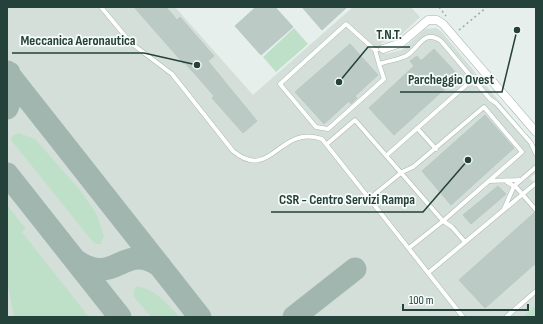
<svg xmlns="http://www.w3.org/2000/svg" width="543" height="324" font-family="'Sofia Sans Condensed',sans-serif">
	<style>
		.built { fill: #d4dfda }
		.grass { fill: #bfe0c8 }
		.lines { fill: none; stroke-linecap: round; stroke-linejoin: round }
		.taxiway { stroke: #a2b6b0; stroke-width: 23 }
		.building { fill: #bbcac4; stroke: #b8c9c2 }
		.service-casing { stroke: #a8b8b2; stroke-width: 5 }
		.minor-casing { stroke: #a8b8b2; stroke-width: 9 }
		.path { stroke: #86b3a5; stroke-width: 1.5; stroke-dasharray: 2 3; stroke-linecap: butt }
		.service { stroke: #fff; stroke-width: 4 }
		.minor { stroke: #fff; stroke-width: 8 }
		.leader { fill: none; stroke: #24423a; stroke-width: 1.5 }
		.callout-dot { fill: #24423a; stroke: #f7fbf9; stroke-width: 1.5 }
		.callout-label { font-size: 14px; text-anchor: middle; font-weight: bold; fill: #24423a; stroke: #f7fbf9; stroke-width: 3.5; stroke-linejoin: round; paint-order: stroke }
	</style>
	<rect width="100%" height="100%" fill="#e6efeb"/>
	<path class="built" d="M7,7H175L253,95L353,7H411L420,17L401,35L381,43L385,54L402,50L425,29L436,28L441,31L536,146V173L530,178L536,185V317H7Z"/>
	<path class="grass" d="M294,28L308,44L276,72L263,57Z
		M19,133L35,139L80,190L96,213L104,236L101,244H96L92,241L11,140L13,135Z
		M7,205L26,229L22,232L89,317H14L7,281Z
		M137,286C154,289 166,302 178,315L174,317H151L134,297V290Z
		M536,305V317H523Z"/>
	<g class="lines">
		<path class="taxiway" d="M7,72L200,317
			M7,108L13,92L9,73
			M7,174L120,317
			M75,260C116,289 123,240 160,266
			M294,317L355,269"/>
	</g>
	<path class="building" d="M134,7H166L177,20L180,17L214,56L208,61L257,121L243,133L212,98L214,96L194,73L185,63L184,64Z
		M256,7H275L293,27L261,55L235,26Z
		M302,7H347L322,30Z
		M350,44L378,75L355,96L357,98L351,104L349,101L324,124L295,92Z
		M434,49L459,76L394,135L369,108L414,66L410,61L417,56L421,61Z
		M485,115L514,148L451,205L422,171Z
		M498,186L506,194L471,224L463,215Z
		M534,213H536V263L485,308L459,280Z"/>
	<g class="lines">
		<defs>
			<path id="service" d="M101,7L131,43L172,74L233,151C272,183 278,124 322,139L463,317
				M375,50L346,24L280,84L316,127L328,129L384,79L379,64
				M377,50H375L379,64C387,61 398,60 406,56C419,49 423,28 441,41L490,99L496,103L531,143L536,154
				M417,128L436,149
				M327,144L355,120L443,221L452,227L465,242
				M387,155L473,79
				M489,181L520,180
				M507,182L517,188L536,210
				M370,198L402,172L413,167L484,107L522,152L443,221L409,248
				M504,209L514,186L536,167
				M428,273L536,183
				M506,317L536,291"/>
			<path id="minor" d="M383,49L401,43L428,20H437L443,24L536,132"/>
		</defs>
		<use href="#service" class="service-casing"/>
		<use href="#minor" class="minor-casing"/>
		<path class="path" d="M439,7L446,16
			M459,30L487,7"/>
		<use href="#service" class="service"/>
		<use href="#minor" class="minor"/>
	</g>
	<path class="leader" d="M339 82L368 47H410M197 65L144 53H12M517 30L502 92H400M468 160L423 212H271"/>
	<g class="callout-dot">
		<circle cx="339" cy="82" r="4"/>
		<circle cx="197" cy="65" r="4"/>
		<circle cx="517" cy="30" r="4"/>
		<circle cx="468" cy="160" r="4"/>
	</g>
	<g class="callout-label">
		<text x="389" y="39">T.N.T.</text>
		<text x="78" y="45">Meccanica Aeronautica</text>
		<text x="451" y="84">Parcheggio Ovest</text>
		<text x="347" y="204">CSR - Centro Servizi Rampa</text>
	</g>
	<rect width="543" height="324" fill="none" stroke="#24423a" stroke-width="16"/>
	<path d="M403 304v6h125v-6" fill="none" stroke="#24423a" stroke-width="2"/>
	<text x="409" y="304" font-size="12" fill="#24423a" stroke="#f7fbf9" stroke-width="3" paint-order="stroke">100 m</text>
</svg>
